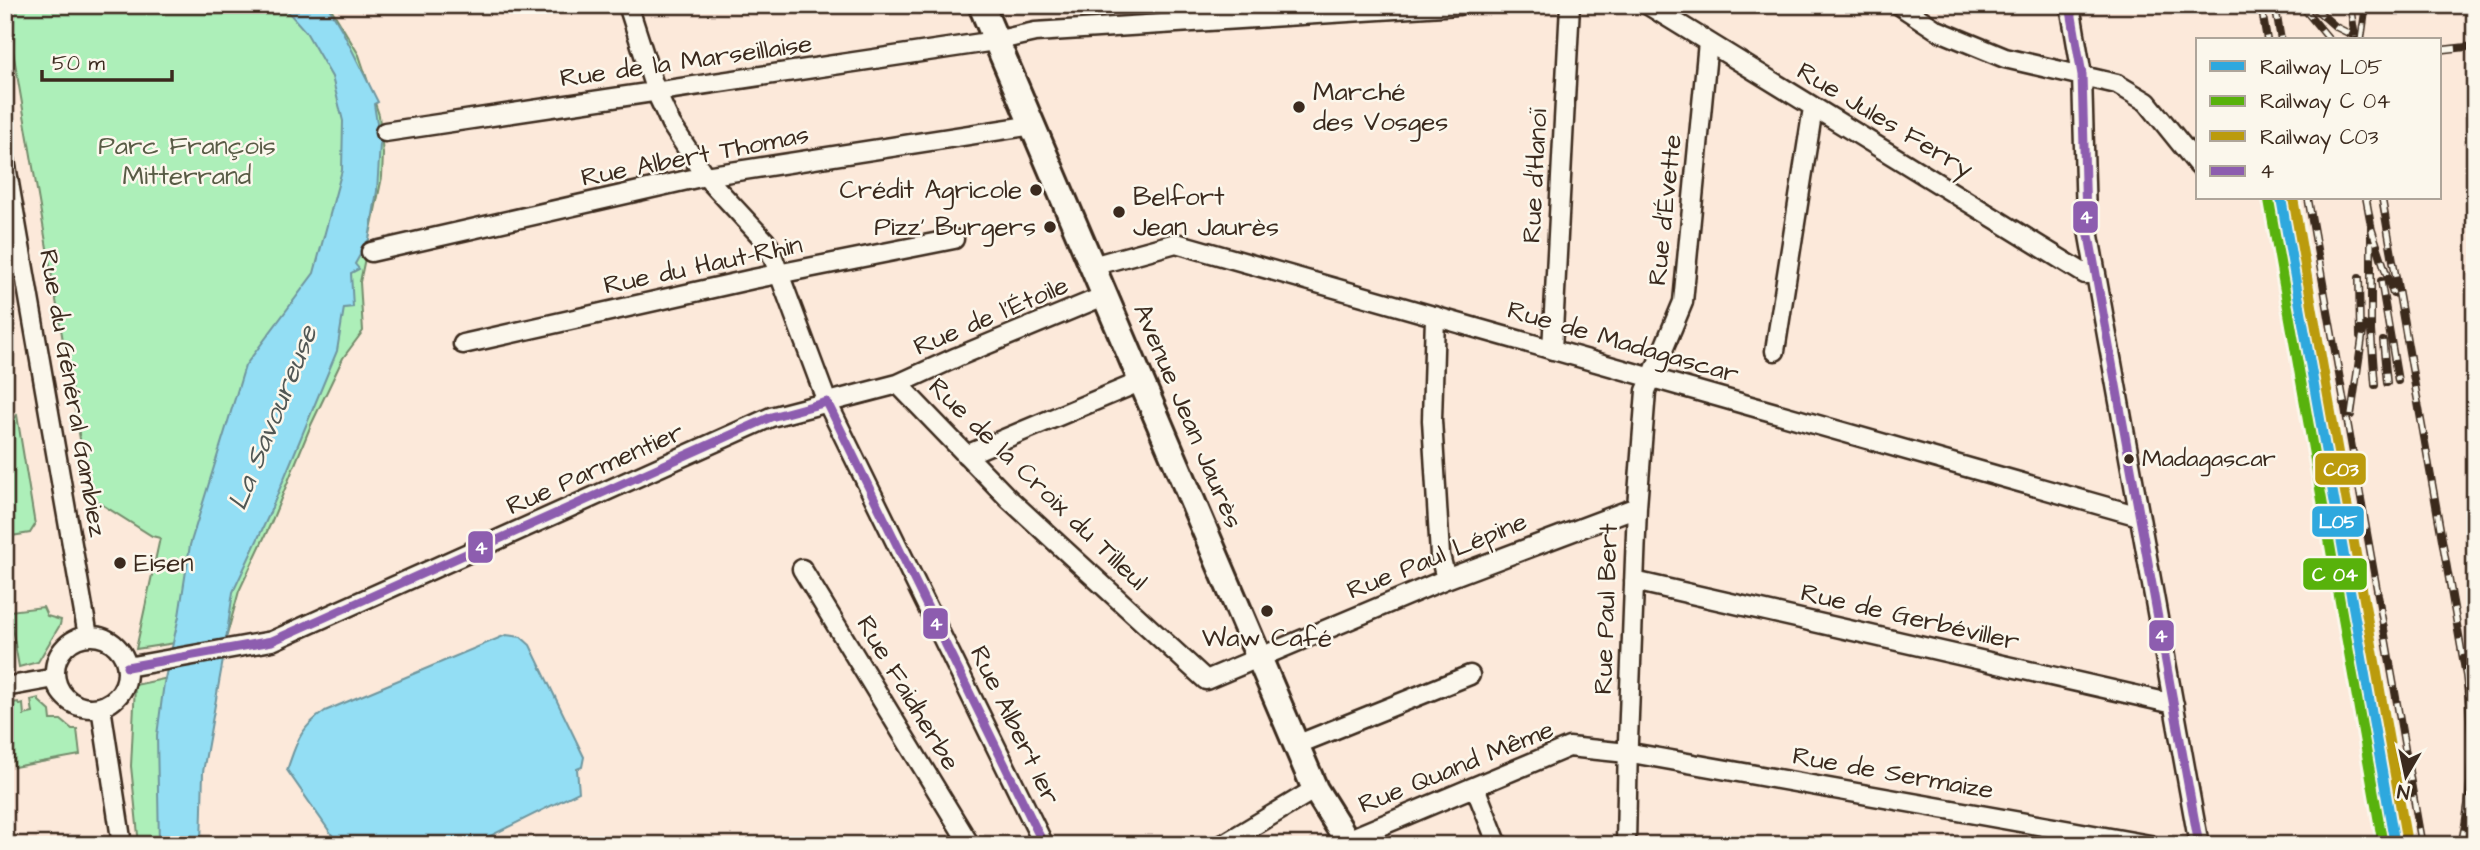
<svg xmlns="http://www.w3.org/2000/svg" width="2480" height="850" font-family="'Architects Daughter',sans-serif">
	<style>
		.green { fill: #adefb9; stroke: #748c6c; stroke-width: 2 }
		.water { fill: #93def4; stroke: #70969e; stroke-width: 2 }
		.lines { fill: none; stroke-linecap: round; stroke-linejoin: round }
		.minor-casing { stroke: #3b2a1e; stroke-width: 23 }
		.secondary-casing { stroke: #3b2a1e; stroke-width: 30 }
		.minor { stroke: #fbf7ec; stroke-width: 18 }
		.secondary { stroke: #fbf7ec; stroke-width: 24 }
		.rail-casing { stroke: #3b2a1e; stroke-width: 8 }
		.rail { stroke: #fbf7ec; stroke-width: 5; stroke-dasharray: 16; stroke-linecap: butt }
		.bus-1-casing { stroke: #fbf7ec; stroke-width: 14 }
		.bus-1 { stroke: #8d5daf; stroke-width: 9 }
		.rail-1-casing { stroke: #fbf7ec; stroke-width: 16 }
		.rail-2-casing { stroke: #fbf7ec; stroke-width: 16 }
		.rail-3-casing { stroke: #fbf7ec; stroke-width: 16 }
		.rail-1 { stroke: #2ea8de; stroke-width: 10 }
		.rail-2 { stroke: #58b20b; stroke-width: 10 }
		.rail-3 { stroke: #bb9b0c; stroke-width: 10 }
		.poi-dot { fill: #3b2a1e; stroke: #fbf7ec; stroke-width: 2.5 }
		.labels { text-anchor: middle; dominant-baseline: central; stroke-width: 5; stroke-linejoin: round; paint-order: stroke }
		.bus-label { font-size: 24px; fill: #3b2a1e; stroke: #fbf7ec; text-anchor: start }
		.street-label { font-size: 26px; fill: #3b2a1e; stroke: #fbf7ec }
		.poi-label { font-size: 26px; fill: #3b2a1e; stroke: #fbf7ec; text-anchor: start }
		.park-label { font-size: 26px; fill: #585b45; stroke: #fbf7ec }
		.water-label { font-size: 28px; font-style: italic; fill: #515754; stroke: #fbf7ec }
		.line-badge { stroke: #fbf7ec; stroke-width: 2.5 }
		.badge-label { font-size: 19px; text-anchor: middle; font-weight: bold; fill: #fff }
	</style>
	<rect width="100%" height="100%" fill="#fce9da"/>
	<filter id="ink" filterUnits="userSpaceOnUse"><feTurbulence type="fractalNoise" baseFrequency=".0143" numOctaves="2"/><feDisplacementMap in="SourceGraphic" scale="14" xChannelSelector="R" yChannelSelector="G"/><feConvolveMatrix kernelMatrix="1 2 1 2 8 2 1 2 1" color-interpolation-filters="sRGB"/></filter>
	<g filter="url(#ink)">
		<path class="green" d="M5,5H329L359,55L379,115L383,154L382,177L360,282L363,331L343,358L311,425L271,523L239,591L227,635L136,649L160,538L152,536L90,497Z
			M17,415L35,525L30,533L5,537V431Z
			M43,607L47,616L61,620L60,625L38,662L19,667L9,611Z
			M173,677L165,845H139L131,766L135,685Z
			M39,698V701L50,711L51,720H61L72,729H77L80,755L14,767L12,738L5,739V704L18,702L19,705L23,704L24,715L33,713L31,700Z"/>
		<path class="water" d="M282,5H327L342,30L378,102L374,104L377,123L381,125L383,140L380,144L377,191L369,239L355,264L359,269L351,273L353,307L344,308L337,351L268,517L233,592L223,660L203,772L201,845H159L157,735L164,683L179,616L190,545L245,366L314,273L342,170L343,121L332,77L306,32Z
			M506,635L521,637L530,645L584,757L582,767L577,769L579,792L480,841L481,845H339L287,770C297,742 299,729 325,711Z"/>
		<g class="lines">
			<defs>
				<path id="minor" d="M628,5L656,92L671,124L705,176L768,244L827,402L1044,845
					M1648,5L2085,274L2096,273
					M1899,5L1937,30L2005,58L2117,84L2147,102L2198,165
					M2070,5L2082,75L2086,219L2199,845
					M385,132L995,41L1035,32L1459,5
					M5,160L88,636
					M371,252L705,176L1033,125
					M1092,266L1176,243L2139,516
					M1435,316L1432,420L1440,555L1446,579
					M463,344L753,279L954,239
					M1552,350L1570,5
					M1775,351L1813,108
					M898,384L957,357L1104,296
					M966,455L1142,381
					M802,569L970,845
					M1634,581L2174,704
					M55 672a36 36 0 1 1 72 0a36 36 0 1 1-72 0Z
					M127,667L272,641L771,417L898,384L1009,499L1206,680L1446,579L1637,507
					M5,687L55,678
					M101,707L122,845
					M1296,745L1470,675
					M1475,787L1498,845
					M1347,840L1569,747L1637,754L2150,845
					M1222,845L1315,789
					M1626,845L1628,741L1637,507L1646,391L1683,302L1708,42"/>
				<path id="secondary" d="M981,5L1315,789L1350,845"/>
			</defs>
			<use href="#minor" class="minor-casing"/>
			<use href="#secondary" class="secondary-casing"/>
			<use href="#minor" class="minor"/>
			<use href="#secondary" class="secondary"/>
			<defs>
				<path id="rail" d="M2261,5L2267,40
					M2275,5L2281,40
					M2301,5L2330,40
					M2311,5L2336,27L2362,40
					M2350,5L2355,37
					M2361,40L2366,5
					M2440,50L2475,46
					M2295,198L2410,845
					M2308,198L2422,845
					M2366,198L2373,236
					M2382,198L2466,676C2473,733 2474,788 2461,845
					M2359,278L2360,336
					M2381,281L2398,381
					M2383,341L2387,383
					M2375,385L2371,331V227L2393,294
					M2351,415L2364,325"/>
			</defs>
			<use href="#rail" class="rail-casing"/>
			<use href="#rail" class="rail"/>
			<defs>
				<path id="bus-1" d="M2070,5L2082,75L2086,219L2199,845
					M827,402L1044,845
					M127,667L272,641L771,417L827,402"/>
			</defs>
			<use href="#bus-1" class="bus-1-casing"/>
			<use href="#bus-1" class="bus-1"/>
			<defs>
				<path id="rail-1" d="M2281,198L2395,845"/>
				<path id="rail-2" d="M2269,200L2383,845"/>
				<path id="rail-3" d="M2293,198L2407,843"/>
			</defs>
			<use href="#rail-1" class="rail-1-casing"/>
			<use href="#rail-2" class="rail-2-casing"/>
			<use href="#rail-3" class="rail-3-casing"/>
			<use href="#rail-1" class="rail-1"/>
			<use href="#rail-2" class="rail-2"/>
			<use href="#rail-3" class="rail-3"/>
		</g>
	</g>
	<g class="poi-dot">
		<circle cx="1299" cy="107" r="7"/>
		<circle cx="1036" cy="190" r="7"/>
		<circle cx="1119" cy="212" r="7"/>
		<circle cx="1050" cy="227" r="7"/>
		<circle cx="2129" cy="459" r="6"/>
		<circle cx="120" cy="563" r="7"/>
		<circle cx="1267" cy="611" r="7"/>
	</g>
	<g class="labels">
		<g class="bus-label">
			<text x="2142" y="459">Madagascar</text>
		</g>
		<g class="street-label">
			<text transform="translate(686 61) rotate(-8)">Rue de la Marseillaise</text>
			<text transform="translate(1885 120) rotate(31)">Rue Jules Ferry</text>
			<text transform="translate(695 156) rotate(-11)">Rue Albert Thomas</text>
			<text transform="translate(1535 176) rotate(-87)">Rue d'Hanoï</text>
			<text transform="translate(1665 210) rotate(-84)">Rue d'Évette</text>
			<text transform="translate(703 265) rotate(-12)">Rue du Haut-Rhin</text>
			<text transform="translate(991 316) rotate(-23)">Rue de l'Étoile</text>
			<text transform="translate(1623 342) rotate(16)">Rue de Madagascar</text>
			<text transform="translate(73 393) rotate(80)">Rue du Général Gambiez</text>
			<text transform="translate(1188 416) rotate(67)">Avenue Jean Jaurès</text>
			<text transform="translate(595 469) rotate(-24)">Rue Parmentier</text>
			<text transform="translate(1038 484) rotate(44)">Rue de la Croix du Tilleul</text>
			<text transform="translate(1437 556) rotate(-22)">Rue Paul Lépine</text>
			<text transform="translate(1606 609) rotate(-88)">Rue Paul Bert</text>
			<text transform="translate(1910 617) rotate(13)">Rue de Gerbéviller</text>
			<text transform="translate(908 693) rotate(59)">Rue Faidherbe</text>
			<text transform="translate(1015 725) rotate(64)">Rue Albert 1er</text>
			<text transform="translate(1456 767) rotate(-22)">Rue Quand Même</text>
			<text transform="translate(1893 773) rotate(10)">Rue de Sermaize</text>
		</g>
		<g class="poi-label">
			<text x="1313" y="92">Marché<tspan x="1313" dy="30">des Vosges</tspan></text>
			<text x="1022" y="190" text-anchor="end">Crédit Agricole</text>
			<text x="1133" y="197">Belfort<tspan x="1133" dy="30">Jean Jaurès</tspan></text>
			<text x="1036" y="227" text-anchor="end">Pizz' Burgers</text>
			<text x="134" y="563">Eisen</text>
			<text x="1267" y="638" text-anchor="middle">Waw Café</text>
		</g>
		<g class="park-label">
			<text x="187" y="146">Parc François<tspan x="187" dy="30">Mitterrand</tspan></text>
		</g>
		<g class="water-label">
			<text transform="translate(273 418) rotate(-68)">La Savoureuse</text>
		</g>
	</g>
	<g class="line-badge">
		<rect x="2072" y="200" width="27" height="34" rx="7" fill="#8d5daf"/>
		<rect x="2314" y="452" width="53" height="34" rx="7" fill="#bb9b0c"/>
		<rect x="2311" y="505" width="54" height="33" rx="7" fill="#2ea8de"/>
		<rect x="467" y="530" width="27" height="34" rx="7" fill="#8d5daf"/>
		<rect x="2302" y="557" width="66" height="34" rx="7" fill="#58b20b"/>
		<rect x="922" y="607" width="27" height="33" rx="7" fill="#8d5daf"/>
		<rect x="2148" y="619" width="27" height="33" rx="7" fill="#8d5daf"/>
	</g>
	<g class="badge-label">
		<text x="2086" y="223">4</text>
		<text x="2341" y="476">C03</text>
		<text x="2338" y="528">L05</text>
		<text x="481" y="554">4</text>
		<text x="2335" y="581">C 04</text>
		<text x="936" y="630">4</text>
		<text x="2161" y="642">4</text>
	</g>
	<rect width="2480" height="850" fill="none" stroke="#fbf7ec" stroke-width="28"/>
	<rect x="14" y="14" width="2452" height="822" fill="none" stroke="#3b2a1e" stroke-width="2.5" filter="url(#ink)"/>
	<rect x="2196" y="38" width="245" height="161" fill="#fbf7ec" stroke="#aea59a" stroke-width="2"/>
	<rect x="2210" y="61" width="35" height="10" fill="#2ea8de" stroke="#aea59a" stroke-width="2"/>
	<text x="2260" y="74" font-size="21" fill="#3b2a1e">Railway L05</text>
	<rect x="2210" y="96" width="35" height="10" fill="#58b20b" stroke="#aea59a" stroke-width="2"/>
	<text x="2260" y="108" font-size="21" fill="#3b2a1e">Railway C 04</text>
	<rect x="2210" y="131" width="35" height="10" fill="#bb9b0c" stroke="#aea59a" stroke-width="2"/>
	<text x="2260" y="144" font-size="21" fill="#3b2a1e">Railway C03</text>
	<rect x="2210" y="166" width="35" height="10" fill="#8d5daf" stroke="#aea59a" stroke-width="2"/>
	<text x="2260" y="178" font-size="21" fill="#3b2a1e">4</text>
	<g transform="translate(2406 776) rotate(189)" stroke="#fbf7ec" stroke-width="5" paint-order="stroke">
	<path d="M0-5L12 26L0 18L-12 26Z" fill="#3b2a1e"/>
	<text y="-10" font-size="19" font-weight="bold" text-anchor="middle" fill="#3b2a1e">N</text>
	</g>
	<path d="M42 70v10h130v-10" fill="none" stroke="#3b2a1e" stroke-width="3.5"/>
	<text x="52" y="70" font-size="21" fill="#3b2a1e" stroke="#fbf7ec" stroke-width="5" paint-order="stroke">50 m</text>
</svg>
